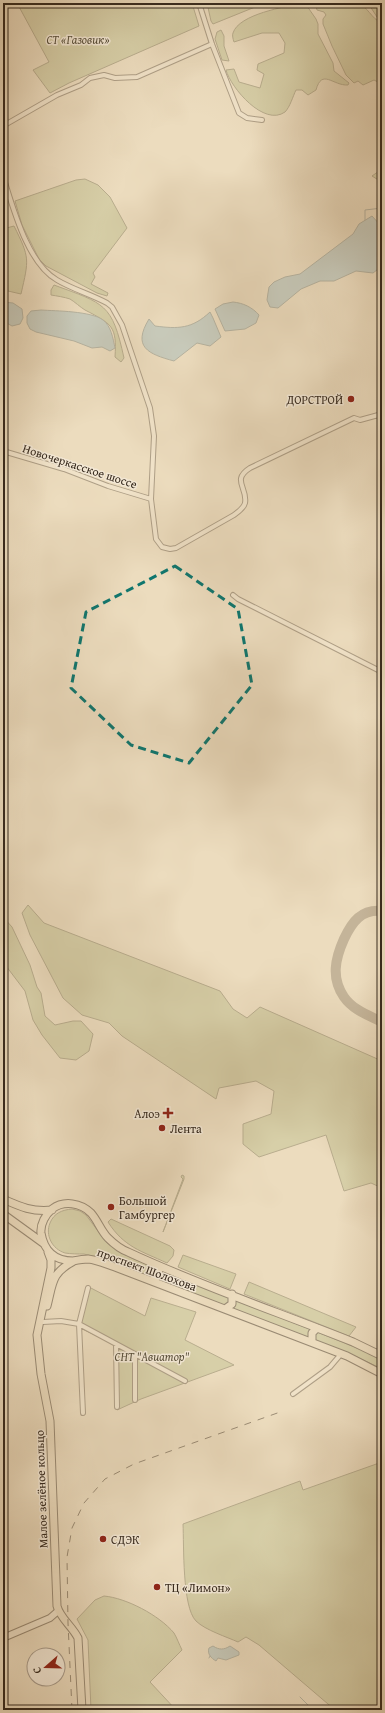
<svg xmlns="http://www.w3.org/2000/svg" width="385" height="1713" font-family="'Gentium Book Plus',serif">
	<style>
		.green { fill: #bcbf8e; stroke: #7a7456 }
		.water { fill: #9db9bc; stroke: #74807d }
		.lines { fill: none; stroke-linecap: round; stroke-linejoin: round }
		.stream { stroke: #74807d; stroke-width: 1 }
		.taxiway { stroke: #92836e; stroke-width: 10 }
		.street-casing { stroke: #645646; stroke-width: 6 }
		.secondary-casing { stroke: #372a1e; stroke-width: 8 }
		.primary-casing { stroke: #372a1e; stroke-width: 9 }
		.street { stroke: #f3e8d5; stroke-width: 4 }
		.secondary { stroke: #f3e8d5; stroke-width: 6 }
		.primary { stroke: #ecdcbe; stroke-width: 7 }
		.rail { stroke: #372a1e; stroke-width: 1; stroke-dasharray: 7 7; stroke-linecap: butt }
		.marked { fill: none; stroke: #0f766e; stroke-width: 3; stroke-dasharray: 8 5; stroke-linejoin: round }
		.poi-dot { fill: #8f2418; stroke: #f3e8d5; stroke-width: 1.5 }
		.labels { text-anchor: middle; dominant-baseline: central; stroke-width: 3; stroke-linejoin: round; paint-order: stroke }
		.park-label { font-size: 12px; font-style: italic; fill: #584f3a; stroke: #f3e8d5 }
		.poi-label { font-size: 12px; fill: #372a1e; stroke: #f3e8d5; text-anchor: start }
		.street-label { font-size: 12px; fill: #372a1e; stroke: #f3e8d5 }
	</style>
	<rect width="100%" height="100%" fill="#ecdcbe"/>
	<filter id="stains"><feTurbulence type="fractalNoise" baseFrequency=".005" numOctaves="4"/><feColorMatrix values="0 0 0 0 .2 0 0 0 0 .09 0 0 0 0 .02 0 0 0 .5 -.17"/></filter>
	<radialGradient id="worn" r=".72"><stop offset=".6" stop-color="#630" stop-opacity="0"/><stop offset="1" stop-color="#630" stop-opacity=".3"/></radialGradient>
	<path class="green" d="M17,3H192L199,26L69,83L50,93L33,70L49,62Z
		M207,3H265L213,24L211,21Z
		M302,3L307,6L316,19L318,24V34L333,63L334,71L349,83L348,85C333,86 322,68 316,90L308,95L302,90H296C293,96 290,107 285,112C264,127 231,88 226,70L234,69L239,82L260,88L264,74L257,70L258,64L284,53L285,43L279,33H262L234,42C233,39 232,35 233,33C239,14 285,7 302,3Z
		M315,3H357C368,6 371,19 382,23V89L380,83L374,80L363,85L358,81L354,83L346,75L332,46L323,24V19L326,15L324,12L317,10Z
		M368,3H382V18L377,17Z
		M221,30L224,36V46L229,61L222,60L215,39L217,32Z
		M382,169V208L378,205L381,198L380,181L372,176Z
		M85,179L98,185L110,197L127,228L93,273L95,277L91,284L108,293L107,296L97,293L46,266L39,259L22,225L15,201L76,180Z
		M14,226C30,258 29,259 21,294L8,291C0,278 3,246 3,229Z
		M54,285C105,304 112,303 124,358L121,362L115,357C117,326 112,324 85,310C80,307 75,302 70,299C64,297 57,296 51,295V290Z
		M28,905L44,923L220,991L233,1009L247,1018L260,1007L382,1061V1188L371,1183L344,1191L326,1135L259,1157L243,1144V1124L271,1114L274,1091L256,1081L219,1088L216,1099L122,1036L109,1023L82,1015L63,998L30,935L22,913Z
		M3,917L12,927L30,965L37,987L41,993L45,1016L55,1025L73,1021H81L93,1034L89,1051L76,1060L60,1058L42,1035L33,1020L25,991L3,962Z
		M182,1175L184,1176V1179L163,1232L183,1179L181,1177Z
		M72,1209L80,1211L86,1215L107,1243L129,1257L382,1358V1369L357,1357L108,1260C100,1258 92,1256 84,1254C78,1254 71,1254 65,1253C52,1249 45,1235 50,1223C54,1213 62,1210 72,1209Z
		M111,1219L170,1246L174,1250L173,1256L167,1263C141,1251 124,1247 108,1222Z
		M183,1255L236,1274L230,1289L178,1267Z
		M249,1282L356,1327L349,1336L244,1294Z
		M87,1286L145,1316L151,1298L196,1312L185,1340L234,1365L141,1399L117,1410L116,1345L78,1327Z
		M382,1462V1710H335L259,1645L246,1637L238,1642C227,1637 205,1630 196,1621C182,1607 184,1545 183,1524L300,1481L303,1490Z
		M104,1596C126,1598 159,1615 174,1633C177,1638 179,1644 182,1650L150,1682L176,1710H91L88,1640L77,1619L95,1600Z"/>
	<path class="water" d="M372,216L382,227V266L373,273L356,271L334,281H320L301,289L278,308L270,307L267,300L268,293L269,287L274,282L285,277L300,274L353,234L359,224Z
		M3,302L13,303L22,309L23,318L20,324L12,326L3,321Z
		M233,302C243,303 252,307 259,315L256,323L245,329L225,331L215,309L223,304Z
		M41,310C56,311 91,311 103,320C111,326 113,338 115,348L110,351L102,347L92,348L74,341L36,332L30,329L27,323V316L31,311Z
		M210,312L213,318L221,337L210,346L197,343L174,361C148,354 132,347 149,319L155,326C178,329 192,329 210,312Z
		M213,1646C219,1650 224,1650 230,1646L239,1652V1655L226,1660L218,1658L216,1661C211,1658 207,1654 209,1648Z"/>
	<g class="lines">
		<path class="stream" d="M365,220V210L382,208
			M209,1658L210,1656
			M300,1697L313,1710"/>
		<path class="taxiway" d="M382,911C361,909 352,922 344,939C335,959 331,978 344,997C353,1010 368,1015 382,1022"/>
		<defs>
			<path id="street" d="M199,3L212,44L239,113L247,118L262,120
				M3,126L57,95L81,85L90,78L104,75L115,78L137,77L212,44
				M3,176C13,207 27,263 57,280C72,289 90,294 107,303L112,307L122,325L150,408L154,436L151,499L156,539L162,547L170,549L176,548L234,515C238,512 244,508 245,503C248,488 231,480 250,468L354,418L360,420L382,414
				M3,451L64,469L108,486L151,499
				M233,595L238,599L382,672
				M43,1322L61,1321L79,1324L185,1381
				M116,1344L117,1407
				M135,1354V1400
				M293,1394L330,1367L341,1354
				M83,1413L79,1324L88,1288"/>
			<path id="secondary" d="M3,1638L50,1618L58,1611"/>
			<path id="primary" d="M3,1199C21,1207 32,1212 52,1210
				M3,1214L43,1243
				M48,1252L51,1260V1268L37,1335L41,1374L50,1421L57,1606C60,1618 72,1626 78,1638L82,1710
				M152,1281L159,1275L158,1266
				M47,1306C53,1283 51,1273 74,1261
				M225,1309L232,1304V1294
				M312,1342V1333L317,1328
				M382,1356L353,1342C278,1312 201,1286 128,1252C120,1249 114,1244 108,1238C101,1231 98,1221 91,1213C81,1203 64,1200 52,1209C46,1214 40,1224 41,1233C44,1251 55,1261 73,1261C78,1260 83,1259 88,1259C98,1260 106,1264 115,1267L347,1356L382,1374"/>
		</defs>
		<use href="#street" class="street-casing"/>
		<use href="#secondary" class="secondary-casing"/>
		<use href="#primary" class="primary-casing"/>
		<use href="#street" class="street"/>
		<use href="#secondary" class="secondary"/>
		<use href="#primary" class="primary"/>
		<path class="rail" d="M72,1710L68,1623L67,1557L72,1528L84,1503L105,1479L134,1464L283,1411"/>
	</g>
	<path d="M0 0H385V1713H0ZM175,566L238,609L252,685L189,763L131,745L71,688L86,612Z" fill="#ecdcbe" fill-opacity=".55" fill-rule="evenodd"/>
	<path class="marked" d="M175,566L238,609L252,685L189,763L131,745L71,688L86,612Z"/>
	<g class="poi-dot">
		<circle cx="351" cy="399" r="4"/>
		<path d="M166 1107h4v4h4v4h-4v4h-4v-4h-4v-4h4z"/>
		<circle cx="162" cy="1128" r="4"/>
		<circle cx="111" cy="1207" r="4"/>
		<circle cx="103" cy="1539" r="4"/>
		<circle cx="157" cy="1587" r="4"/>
	</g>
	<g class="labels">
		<g class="park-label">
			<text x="78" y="39">СТ «Газовик»</text>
			<text x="152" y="1356">СНТ "Авиатор"</text>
		</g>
		<g class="poi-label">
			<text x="343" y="399" text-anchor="end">ДОРСТРОЙ</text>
			<text x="160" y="1113" text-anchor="end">Алоэ</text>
			<text x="170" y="1128">Лента</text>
			<text x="119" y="1200">Большой<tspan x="119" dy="14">Гамбургер</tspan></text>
			<text x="111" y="1539">СДЭК</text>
			<text x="165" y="1587">ТЦ «Лимон»</text>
		</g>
		<g class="street-label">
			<text transform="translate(80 466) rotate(18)">Новочеркасское шоссе</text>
			<text transform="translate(147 1269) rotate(20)">проспект Шолохова</text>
			<text transform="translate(41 1489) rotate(-92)">Малое зелёное кольцо</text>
		</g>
	</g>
	<rect width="385" height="1713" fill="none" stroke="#ecdcbe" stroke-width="16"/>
	<rect x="4" y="4" width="377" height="1705" fill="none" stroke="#372a1e" stroke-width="2"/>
	<rect x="8" y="8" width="369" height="1697" fill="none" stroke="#372a1e"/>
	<g transform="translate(46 1667) rotate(250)"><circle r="19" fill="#f3e8d5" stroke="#a89c8c"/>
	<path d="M0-3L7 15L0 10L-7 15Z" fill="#8f2418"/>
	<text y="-6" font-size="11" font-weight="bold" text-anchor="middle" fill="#372a1e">С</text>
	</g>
	<rect width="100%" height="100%" filter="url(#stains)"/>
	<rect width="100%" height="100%" fill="url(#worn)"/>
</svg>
